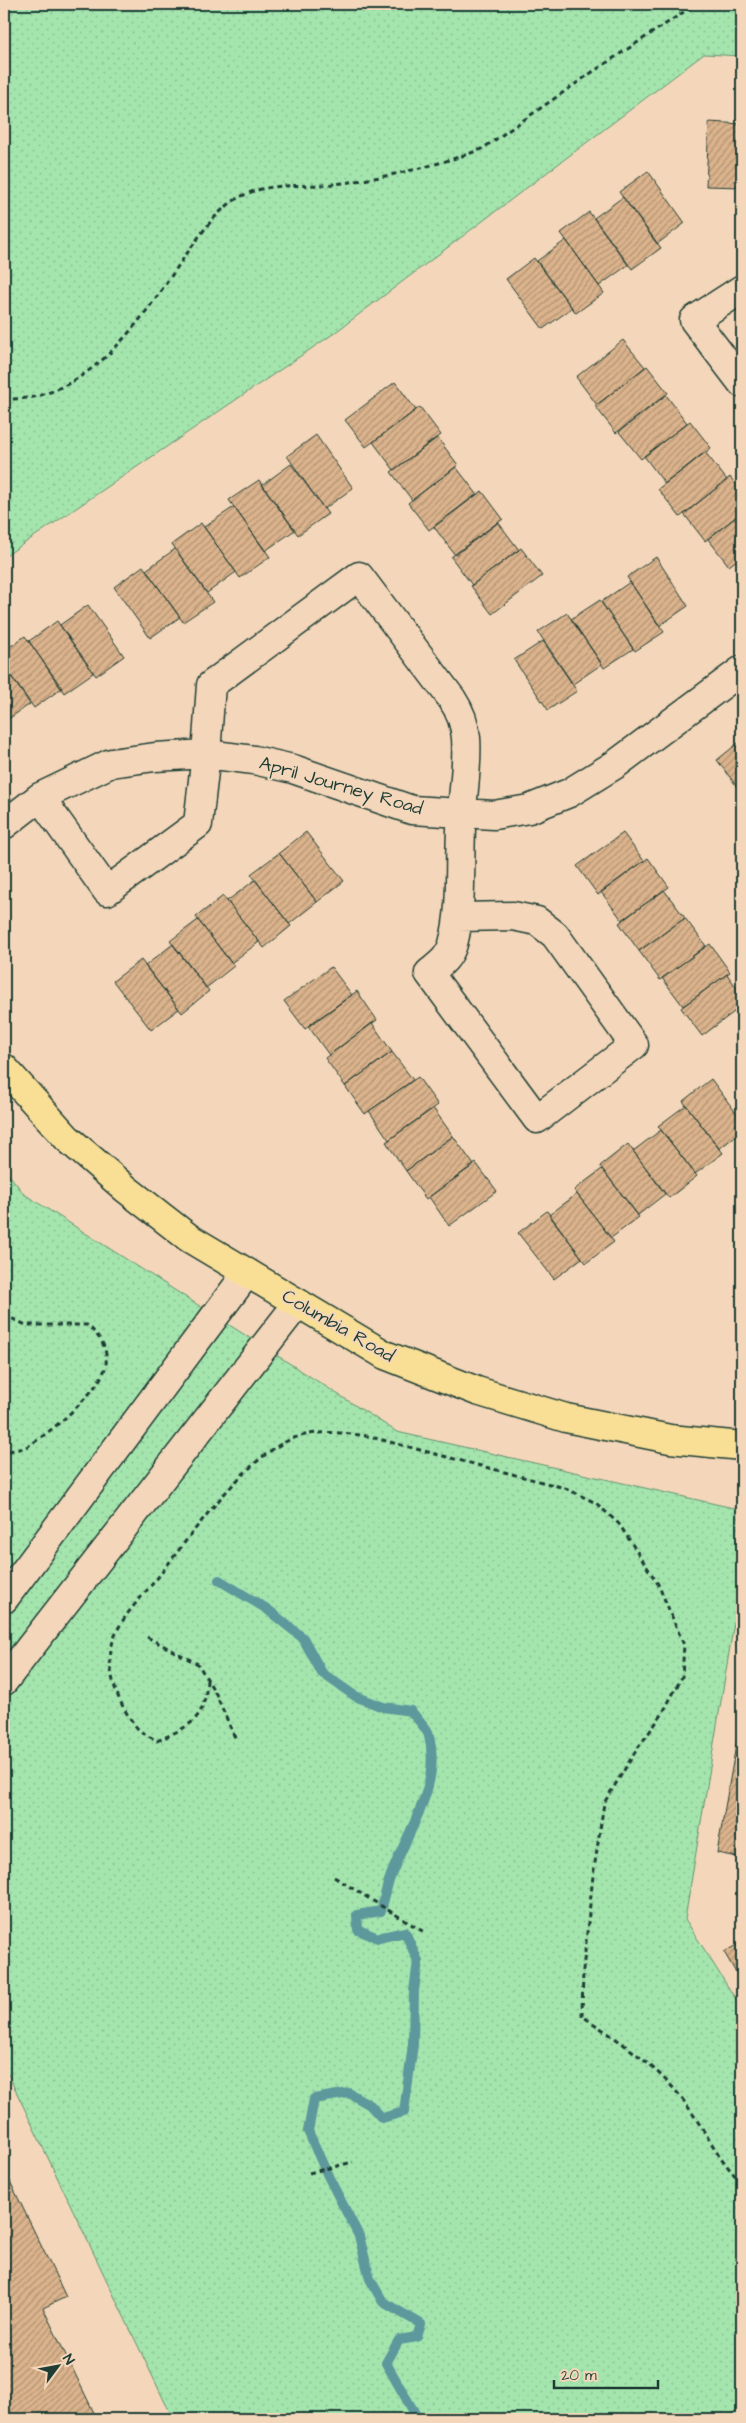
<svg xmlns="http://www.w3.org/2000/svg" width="746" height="2423" font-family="'Architects Daughter',sans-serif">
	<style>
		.grass { fill: url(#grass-dots); stroke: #629171 }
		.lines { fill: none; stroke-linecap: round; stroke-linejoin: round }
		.stream { stroke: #5d989c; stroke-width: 10 }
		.building { fill: url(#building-hatch); stroke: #1f3d34 }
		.minor-casing { stroke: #1f3d34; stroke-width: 31 }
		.major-casing { stroke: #1f3d34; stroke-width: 31 }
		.path { stroke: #1f3d34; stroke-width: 3; stroke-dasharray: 5 4; stroke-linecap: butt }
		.minor { stroke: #f4d7ba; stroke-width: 28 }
		.major { stroke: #f9df96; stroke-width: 28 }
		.labels { text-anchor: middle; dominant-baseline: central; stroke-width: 4; stroke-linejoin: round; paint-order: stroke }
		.street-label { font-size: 19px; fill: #1f3d34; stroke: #f4d7ba }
	</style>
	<defs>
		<pattern id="grass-dots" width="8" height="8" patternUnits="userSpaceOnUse" patternTransform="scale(1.25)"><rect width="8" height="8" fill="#a4e5ae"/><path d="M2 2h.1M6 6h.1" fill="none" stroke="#8dc596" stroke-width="1.8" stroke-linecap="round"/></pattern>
		<pattern id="building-hatch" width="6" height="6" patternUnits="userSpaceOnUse" patternTransform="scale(1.25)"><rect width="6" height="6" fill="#dbb38c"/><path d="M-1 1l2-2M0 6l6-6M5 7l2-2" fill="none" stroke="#b19373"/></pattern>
	</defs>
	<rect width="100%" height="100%" fill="#f4d7ba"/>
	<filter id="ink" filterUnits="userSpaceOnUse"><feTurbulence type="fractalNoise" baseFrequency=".02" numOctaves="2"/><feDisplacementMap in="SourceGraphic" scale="10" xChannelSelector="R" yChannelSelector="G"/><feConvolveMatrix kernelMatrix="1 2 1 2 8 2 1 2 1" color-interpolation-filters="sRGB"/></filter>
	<g filter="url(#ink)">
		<path class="grass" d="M4,4H742V56L704,54L333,334L4,557Z
			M4,1168L24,1194L397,1432L742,1510V1574L685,1919L742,2009V2419H173L4,2066Z"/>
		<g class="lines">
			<path class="stream" d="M219,1580L267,1609L303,1638L322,1673L355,1696L383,1707L411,1711C416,1718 427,1728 429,1736C442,1786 406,1833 390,1878C386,1888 384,1900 381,1911L357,1915L358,1930L378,1938L405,1932L418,1961L414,1991L413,2044L404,2112L382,2118L370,2105L349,2093L314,2099L308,2131L328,2176L359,2236L370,2279L383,2302L421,2324L417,2337L399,2340L386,2363L418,2419"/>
		</g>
		<path class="building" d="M709,122L742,124V187L706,186Z
			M648,171L685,223L657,244L619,192Z
			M623,197L661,248L632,269L594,218Z
			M589,212L628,265L599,286L561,233Z
			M566,240L604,293L576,313L537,261Z
			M534,258L572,308L543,329L506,279Z
			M623,340L645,367L597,405L576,377Z
			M647,366L668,393L616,433L595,406Z
			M395,382L416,410L366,447L345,420Z
			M666,395L687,423L641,459L619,432Z
			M420,407L441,435L394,470L373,442Z
			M690,421L711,448L665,484L644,456Z
			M316,435L353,488L324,509L287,456Z
			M437,437L458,465L412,500L391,472Z
			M705,452L727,480L680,517L658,489Z
			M291,464L328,514L298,535L262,485Z
			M456,467L477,494L429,530L408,503Z
			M730,477L742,492V512L705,541L684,514Z
			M259,480L295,530L265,551L229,500Z
			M482,491L503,519L455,555L434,527Z
			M234,507L270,557L240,578L204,527Z
			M742,512V556L729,566L708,539Z
			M498,522L519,550L472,585L451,557Z
			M201,523L236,572L207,593L172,544Z
			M521,548L542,576L492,614L471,586Z
			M175,549L213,602L183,622L146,570Z
			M656,557L688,606L659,626L627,577Z
			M143,566L180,617L150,638L114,587Z
			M630,582L664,632L635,651L601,602Z
			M600,600L633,649L604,668L571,619Z
			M88,605L124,656L96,676L60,625Z
			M567,613L602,664L573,684L538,632Z
			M57,621L93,673L64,693L29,641Z
			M25,636L62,688L34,708L4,666V651Z
			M543,641L577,691L548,710L514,660Z
			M4,666L30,704L4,722Z
			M742,740V785L738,788L717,760Z
			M306,832L344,881L317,902L279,853Z
			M623,833L644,861L598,895L577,866Z
			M279,853L317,902L289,924L251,874Z
			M648,858L669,887L622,920L601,892Z
			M255,880L291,926L264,948L227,901Z
			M664,890L685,918L639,951L619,923Z
			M223,896L259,942L231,963L196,917Z
			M685,918L706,946L660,980L639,951Z
			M198,920L234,966L206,988L170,941Z
			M173,944L209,991L182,1013L145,966Z
			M710,944L730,972L683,1006L662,978Z
			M141,960L179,1009L151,1030L113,981Z
			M331,967L352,995L305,1029L284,1001Z
			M727,974L742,996V1006L702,1036L681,1008Z
			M357,991L377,1020L329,1055L308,1026Z
			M372,1023L392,1052L345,1086L325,1058Z
			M392,1052L413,1080L365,1114L345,1086Z
			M418,1077L438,1105L389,1140L369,1111Z
			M711,1079L742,1121V1131L719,1149L683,1101Z
			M686,1105L723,1153L695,1174L658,1126Z
			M433,1108L453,1136L406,1171L386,1142Z
			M661,1130L697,1176L669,1198L633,1151Z
			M453,1136L474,1165L426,1199L406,1171Z
			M628,1144L665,1194L638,1215L600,1166Z
			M476,1163L497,1191L449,1226L429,1197Z
			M602,1169L639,1217L611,1238L574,1190Z
			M577,1194L614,1242L586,1263L549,1215Z
			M547,1211L582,1258L554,1279L518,1233Z
			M739,1728L742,1729V1858L717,1853Z
			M742,1942V1983L724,1952Z
			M5,2171L66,2297L43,2308L97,2419H4Z"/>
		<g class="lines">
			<defs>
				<path id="minor" d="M742,289L694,320L742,383
					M40,797L107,891L198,824L206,754L211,685L359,576L452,699C460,711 465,723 466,738C468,764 463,789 462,814C458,856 464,903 453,944C449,958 440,964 429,973L537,1119L634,1045L555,935L537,921L513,916L458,917
					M4,825L40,797L111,763L155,757L206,754L254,760L293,769L412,810L494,815L529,809L569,793L616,764L742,670
					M4,1599L247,1273
					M4,1681L298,1303"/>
				<path id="major" d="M4,1068L67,1138L126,1189L189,1238L385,1355L477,1391L566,1418L670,1439L742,1446"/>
			</defs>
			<use href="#minor" class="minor-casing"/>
			<use href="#major" class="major-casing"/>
			<path class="path" d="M4,399C16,399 30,399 41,395C107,375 146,312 183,259C199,237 213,214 235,200C266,180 301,188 335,184C384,178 436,166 482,149L591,73L696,4
				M4,1315L26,1325H87C99,1336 108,1346 106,1364C104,1388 47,1436 26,1447C20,1450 11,1450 4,1452
				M147,1637L198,1664L216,1694L236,1740
				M207,1680C205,1720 192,1725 157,1741C151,1737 143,1734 138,1729C120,1708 105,1673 112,1645C118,1619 143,1596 159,1576C190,1536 240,1465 285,1442C310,1429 340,1432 367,1436L565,1488L596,1503L619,1524L658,1584L684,1645L682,1677L661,1716L637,1749L604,1803L593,1876L583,1970L582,2016C616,2038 654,2064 680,2096C702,2124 716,2157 742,2183
				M334,1877L424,1932
				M309,2173L353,2162"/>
			<use href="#minor" class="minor"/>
			<use href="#major" class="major"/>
		</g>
	</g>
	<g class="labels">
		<g class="street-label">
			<text transform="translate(341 786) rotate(16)">April Journey Road</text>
			<text transform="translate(338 1326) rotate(30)">Columbia Road</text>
		</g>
	</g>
	<rect width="746" height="2423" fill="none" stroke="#f4d7ba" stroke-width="20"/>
	<rect x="10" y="10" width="726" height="2403" fill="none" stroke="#1f3d34" stroke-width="2" filter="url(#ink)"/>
	<g transform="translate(58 2366) rotate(58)" stroke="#f4d7ba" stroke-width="4" paint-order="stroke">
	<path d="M0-4L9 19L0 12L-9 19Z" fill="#1f3d34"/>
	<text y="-8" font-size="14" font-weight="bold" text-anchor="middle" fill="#1f3d34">N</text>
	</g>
	<path d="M554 2380v8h104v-8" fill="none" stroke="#1f3d34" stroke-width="2.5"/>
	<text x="561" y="2380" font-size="15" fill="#1f3d34" stroke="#f4d7ba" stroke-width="4" paint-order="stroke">20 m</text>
</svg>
